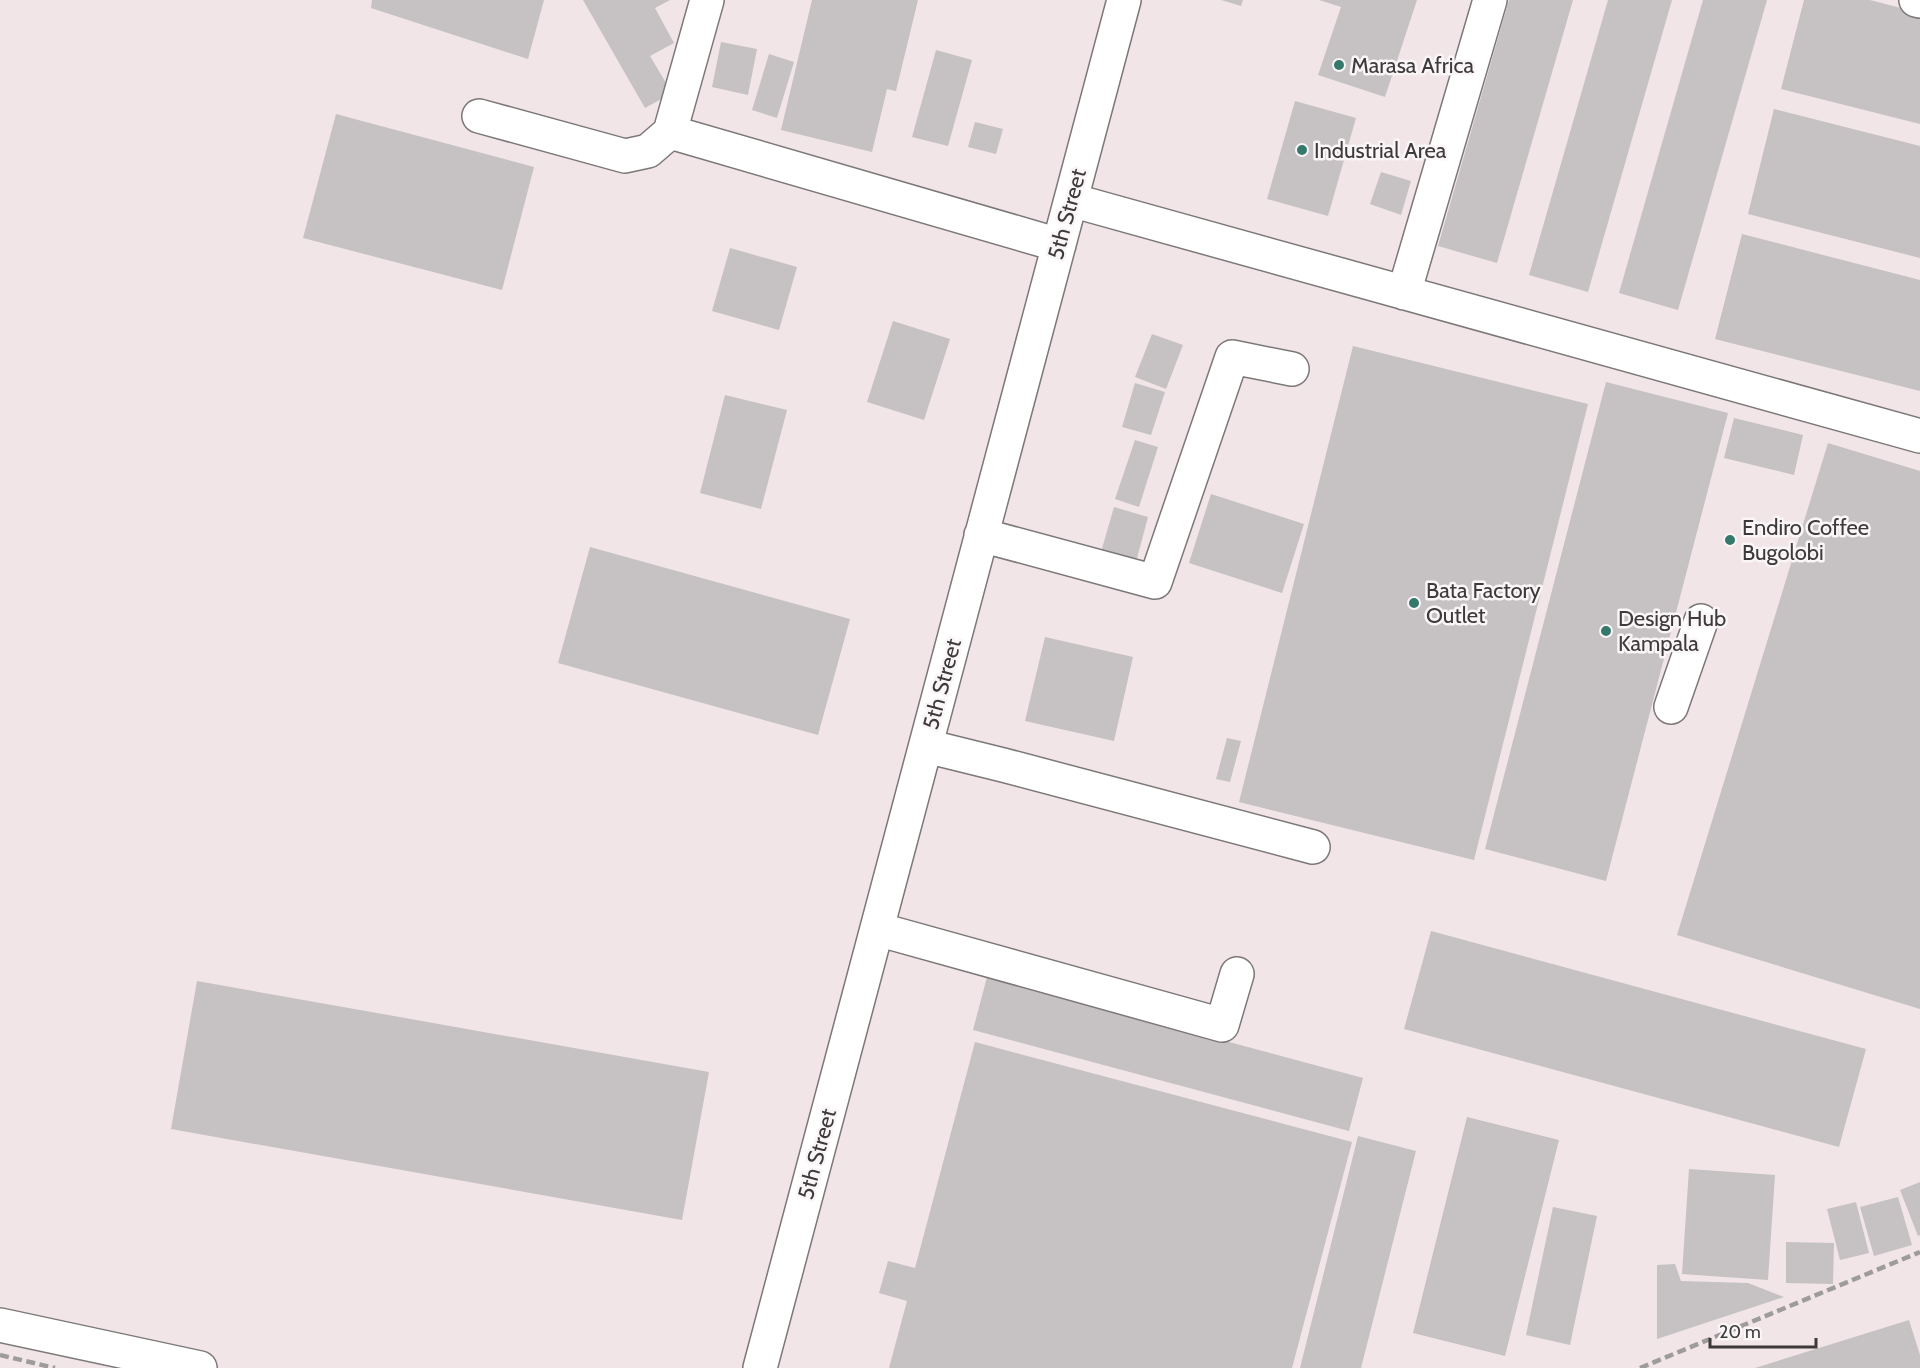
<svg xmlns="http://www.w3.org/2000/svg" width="1920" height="1368" font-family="Cabin,sans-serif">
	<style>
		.built { fill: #f1e5e7 }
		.building { fill: #c6c1c2 }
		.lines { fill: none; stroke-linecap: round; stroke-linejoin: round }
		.minor-casing { stroke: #7c7778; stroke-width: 36 }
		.minor { stroke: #fff; stroke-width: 33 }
		.rail { stroke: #9e9b9c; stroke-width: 4.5; stroke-dasharray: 9 4.5; stroke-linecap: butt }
		.poi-dot { fill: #35796c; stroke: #faf5f7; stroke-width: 2 }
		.labels { text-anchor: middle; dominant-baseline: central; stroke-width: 5; stroke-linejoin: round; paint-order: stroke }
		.poi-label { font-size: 22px; fill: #3c3a3b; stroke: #faf5f7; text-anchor: start }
		.street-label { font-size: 22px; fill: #3c3a3b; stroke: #faf5f7 }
	</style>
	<rect width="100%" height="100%" fill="#faf5f7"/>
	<path class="built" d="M0,0H1920V1368H0Z"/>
	<path class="building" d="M372,0H544L528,59L371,8Z
		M583,0H670L655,8L674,43L650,56L672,93L645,108Z
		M812,0H918L896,91L887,89L872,152L781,130Z
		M1221,0H1243L1241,6Z
		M1319,0H1417L1385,97L1318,75L1341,7Z
		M1509,0H1573L1497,263L1438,246Z
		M1608,0H1672L1588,292L1529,275Z
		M1703,0H1767L1678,310L1619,293Z
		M1804,0H1870L1920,13V124L1781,89Z
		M721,42L757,49L748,95L712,87Z
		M936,50L972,60L948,146L912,137Z
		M769,54L794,62L777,118L752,110Z
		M1295,101L1356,118L1328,216L1267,199Z
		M1774,109L1920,146V258L1748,214Z
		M336,114L534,167L502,290L303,238Z
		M975,122L1003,129L996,154L968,147Z
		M1381,172L1411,181L1401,215L1370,204Z
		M1742,234L1920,280V391L1715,339Z
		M730,248L797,267L779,330L712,311Z
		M893,321L950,339L924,420L867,402Z
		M1152,334L1183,345L1166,389L1135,377Z
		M1353,346L1588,404L1474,860L1239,802Z
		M1606,382L1728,413L1606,881L1485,849Z
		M1135,383L1165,392L1151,435L1122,427Z
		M725,395L787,410L761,509L700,493Z
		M1734,418L1803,435L1794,475L1724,458Z
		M1135,440L1158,447L1139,507L1115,499Z
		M1828,443L1920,471V1009L1677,935Z
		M1211,494L1304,524L1282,593L1189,563Z
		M1114,507L1148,517L1136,562L1101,552Z
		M590,547L850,619L818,735L558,663Z
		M1045,637L1133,657L1114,741L1025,721Z
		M1227,738L1241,741L1230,782L1216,779Z
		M1431,931L1866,1049L1839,1147L1404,1029Z
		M987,977L1363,1078L1349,1131L973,1030Z
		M197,981L709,1072L682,1220L171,1129Z
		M975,1042L1352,1142L1292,1368H889L907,1301L879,1293L888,1261L915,1268Z
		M1467,1117L1559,1140L1505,1356L1413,1333Z
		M1358,1136L1416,1151L1361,1368H1300Z
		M1689,1169L1775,1175L1768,1280L1682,1274Z
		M1920,1182V1235L1918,1236L1900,1190Z
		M1898,1197L1912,1245L1874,1256L1860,1207Z
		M1856,1202L1869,1253L1840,1260L1827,1209Z
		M1553,1207L1597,1216L1570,1345L1526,1335Z
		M1786,1242L1834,1243L1833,1284L1786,1283Z
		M1675,1264L1681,1281L1748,1283L1784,1297L1657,1339V1265Z
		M1909,1320L1920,1355V1368H1755Z"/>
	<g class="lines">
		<defs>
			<path id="minor" d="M707,0L670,132L1059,245
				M1916,0L1920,1
				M479,116L625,156L648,151L670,132
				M1071,200L1920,436
				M1404,293L1490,0
				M981,535L1155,582L1232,357L1292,369
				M1671,707L1701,621
				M926,746L1003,765L1313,847
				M877,929L1222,1025L1237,974
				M0,1325L200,1368
				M760,1368L1124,0"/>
		</defs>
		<use href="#minor" class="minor-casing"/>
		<use href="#minor" class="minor"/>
		<path class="rail" d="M0,1355L55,1368
			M1640,1368L1920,1252"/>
	</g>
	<g class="poi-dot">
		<circle cx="1339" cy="65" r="6"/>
		<circle cx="1302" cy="150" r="6"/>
		<circle cx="1730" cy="540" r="6"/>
		<circle cx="1414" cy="603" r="6"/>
		<circle cx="1606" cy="631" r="6"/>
	</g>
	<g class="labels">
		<g class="poi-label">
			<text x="1351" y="65">Marasa Africa</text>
			<text x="1314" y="150">Industrial Area</text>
			<text x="1742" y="527">Endiro Coffee<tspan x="1742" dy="25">Bugolobi</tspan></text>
			<text x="1426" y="590">Bata Factory<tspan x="1426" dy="25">Outlet</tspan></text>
			<text x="1618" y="618">Design Hub<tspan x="1618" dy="25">Kampala</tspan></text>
		</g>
		<g class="street-label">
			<text transform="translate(1067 214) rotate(-75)">5th Street</text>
			<text transform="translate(942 684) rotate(-75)">5th Street</text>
			<text transform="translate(817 1154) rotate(-75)">5th Street</text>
		</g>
	</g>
	<path d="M1710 1338v9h106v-9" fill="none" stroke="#3c3a3b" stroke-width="3"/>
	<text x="1719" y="1338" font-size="18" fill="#3c3a3b" stroke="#faf5f7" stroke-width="4.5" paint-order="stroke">20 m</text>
</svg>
